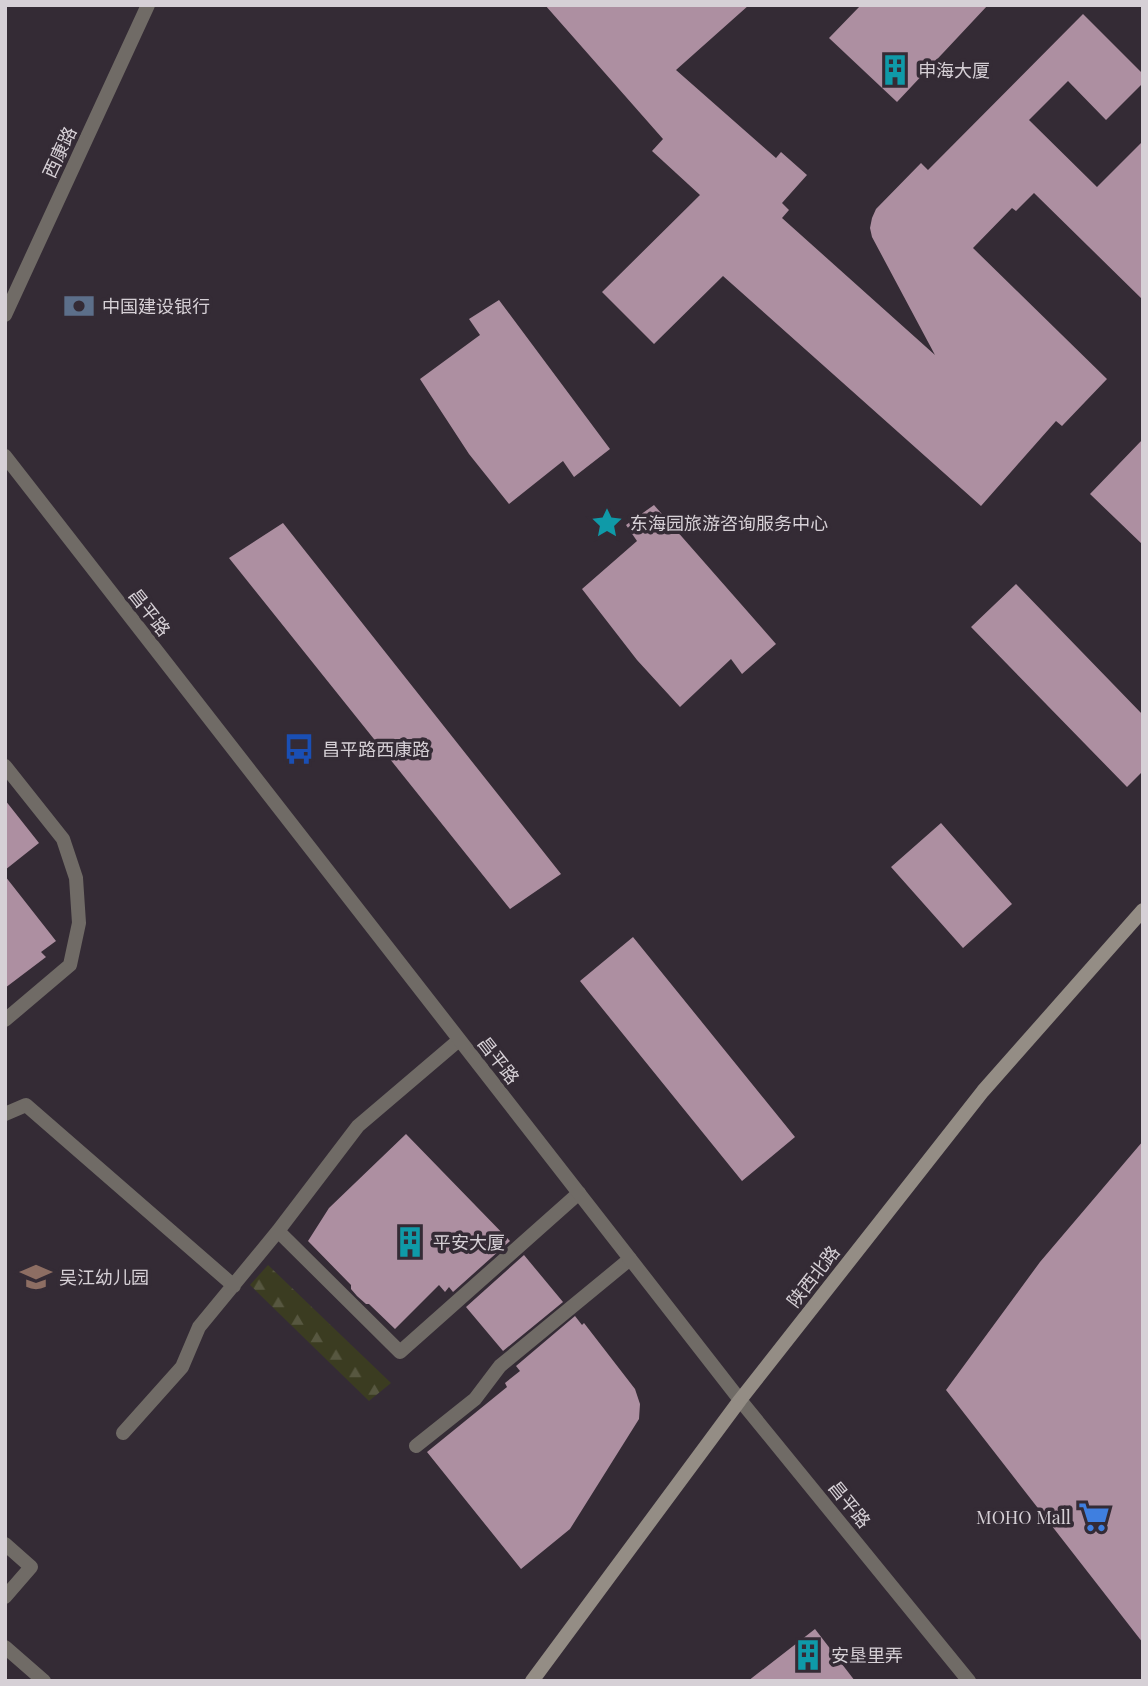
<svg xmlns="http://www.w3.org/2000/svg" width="1148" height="1686" font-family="'Playfair Display','Noto Sans SC',serif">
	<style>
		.forest { fill: url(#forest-firs) }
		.building { fill: #ad8fa1 }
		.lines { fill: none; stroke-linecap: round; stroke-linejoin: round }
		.service { stroke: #706b66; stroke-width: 14 }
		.tertiary { stroke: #706b66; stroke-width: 14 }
		.secondary { stroke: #948d85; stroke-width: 14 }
		.labels { text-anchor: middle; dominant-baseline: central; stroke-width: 7; stroke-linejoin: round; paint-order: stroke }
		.poi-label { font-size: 18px; fill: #d6d0d6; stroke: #342b35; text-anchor: start }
		.street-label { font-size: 18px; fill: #d6d0d6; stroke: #342b35 }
	</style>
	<defs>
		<pattern id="forest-firs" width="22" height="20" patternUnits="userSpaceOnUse" patternTransform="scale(1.75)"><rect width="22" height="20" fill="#3b3c21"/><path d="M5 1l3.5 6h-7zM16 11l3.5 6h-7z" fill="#575740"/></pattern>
	</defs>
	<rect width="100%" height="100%" fill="#342b35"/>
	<path class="forest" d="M268,1265L391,1383L369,1401L250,1285Z"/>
	<path class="building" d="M545,5H749L676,70L776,158L781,152L807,175L782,203L789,210L782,218L935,355L872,237L870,228L872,218L876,209L921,163L928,170L1083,14L1143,74V83L1106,120L1068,81L1029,120L1097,187L1143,141V300L1034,193L1016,211L1012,208L973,248L1107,379L1062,426L1056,421L981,506L723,276L654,344L602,292L700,195L652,151L663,139Z
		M861,5H988L897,102L829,38Z
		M499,300L610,449L574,477L563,461L509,504L469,454L420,379L480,335L469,319Z
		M1143,439V545L1090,494Z
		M654,505L776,644L742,674L731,659L680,707L637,660L582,589L637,541L626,525Z
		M283,523L561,874L510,909L229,558Z
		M1016,584L1143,715V771L1127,787L971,627Z
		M5,800L39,843L5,870Z
		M941,823L1012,904L963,948L891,867Z
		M5,876L56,941L41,952L46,957L5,988Z
		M633,937L795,1137L742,1181L580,981Z
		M406,1134L510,1241L453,1292L449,1287L445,1292L439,1285L395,1329L369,1304H366L357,1296L351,1289V1285L308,1241L329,1208Z
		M1143,1141V1643L946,1390L1040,1262Z
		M524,1255L563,1302L503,1351L466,1307Z
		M575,1316L582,1325L584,1323L635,1389L640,1404L639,1419L570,1529L521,1569L427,1452L507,1387L505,1383L520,1371L516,1366Z
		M815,1629L855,1681H748Z"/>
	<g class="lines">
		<path class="service" d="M5,766L63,839L76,878L79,923L70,965L5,1020
			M5,1114L26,1105L234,1286
			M278,1231L400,1352L579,1193
			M123,1433L182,1367L199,1327L278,1231L358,1126L459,1040
			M416,1446L475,1399L500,1366L630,1259
			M5,1544L31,1567L5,1597
			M5,1647L44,1681"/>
		<path class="tertiary" d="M5,315L148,5
			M5,456L740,1400L969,1681"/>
		<path class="secondary" d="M532,1681L740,1400L983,1091L1143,910"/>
	</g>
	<defs>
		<symbol id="building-bare" viewBox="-9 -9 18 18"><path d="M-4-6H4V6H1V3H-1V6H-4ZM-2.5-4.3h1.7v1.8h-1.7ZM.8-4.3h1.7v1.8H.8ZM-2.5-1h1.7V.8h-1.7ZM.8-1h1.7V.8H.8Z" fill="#0f9aa8" stroke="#342b35" stroke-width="2.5" paint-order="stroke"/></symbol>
		<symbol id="bank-bare" viewBox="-9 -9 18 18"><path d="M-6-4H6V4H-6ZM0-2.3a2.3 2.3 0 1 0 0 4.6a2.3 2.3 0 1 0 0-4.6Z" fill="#5c6f8a" stroke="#342b35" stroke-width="2.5" paint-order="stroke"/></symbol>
		<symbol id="sight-bare" viewBox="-9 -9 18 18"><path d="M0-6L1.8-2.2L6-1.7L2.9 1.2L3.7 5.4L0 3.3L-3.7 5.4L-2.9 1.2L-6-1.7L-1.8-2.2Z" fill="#0f9aa8" stroke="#342b35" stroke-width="2.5" paint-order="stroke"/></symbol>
		<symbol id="bus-bare" viewBox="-9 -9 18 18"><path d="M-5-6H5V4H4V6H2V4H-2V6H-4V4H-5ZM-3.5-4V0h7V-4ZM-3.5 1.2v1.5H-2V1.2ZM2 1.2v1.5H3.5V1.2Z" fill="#1a4fb4" stroke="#342b35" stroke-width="2.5" paint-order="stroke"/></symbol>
		<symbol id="school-bare" viewBox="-9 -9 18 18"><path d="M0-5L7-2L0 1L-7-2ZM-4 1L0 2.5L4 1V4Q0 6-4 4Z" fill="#8d6e63" stroke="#342b35" stroke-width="2.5" paint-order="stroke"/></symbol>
		<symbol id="supermarket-bare" viewBox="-9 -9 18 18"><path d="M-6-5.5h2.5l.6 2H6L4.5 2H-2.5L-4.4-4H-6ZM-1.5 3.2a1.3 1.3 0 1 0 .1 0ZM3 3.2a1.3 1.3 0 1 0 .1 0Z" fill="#3f7fe0" stroke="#342b35" stroke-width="2.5" paint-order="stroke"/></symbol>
	</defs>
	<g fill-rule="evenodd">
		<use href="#building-bare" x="873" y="48" width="44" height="44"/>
		<use href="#bank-bare" x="57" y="284" width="44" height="44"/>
		<use href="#sight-bare" x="585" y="501" width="44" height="44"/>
		<use href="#bus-bare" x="277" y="727" width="44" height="44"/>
		<use href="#building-bare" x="388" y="1220" width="44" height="44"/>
		<use href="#school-bare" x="14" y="1255" width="44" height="44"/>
		<use href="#supermarket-bare" x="1072" y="1495" width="44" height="44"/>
		<use href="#building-bare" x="786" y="1633" width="44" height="44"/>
	</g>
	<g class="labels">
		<g class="poi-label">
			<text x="918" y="70">申海大厦</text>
			<text x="102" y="306">中国建设银行</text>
			<text x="630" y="523">东海园旅游咨询服务中心</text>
			<text x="322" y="749">昌平路西康路</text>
			<text x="433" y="1242">平安大厦</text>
			<text x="59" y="1277">吴江幼儿园</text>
			<text x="1071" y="1517" text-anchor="end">MOHO Mall</text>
			<text x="831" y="1655">安垦里弄</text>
		</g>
		<g class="street-label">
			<text transform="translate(59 152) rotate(-65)">西康路</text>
			<text transform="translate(150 612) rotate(52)">昌平路</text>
			<text transform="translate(499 1060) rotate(52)">昌平路</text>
			<text transform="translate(813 1276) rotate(-52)">陕西北路</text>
			<text transform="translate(850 1504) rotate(51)">昌平路</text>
		</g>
	</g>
	<rect width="1148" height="1686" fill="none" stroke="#d6d0d6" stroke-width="14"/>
</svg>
